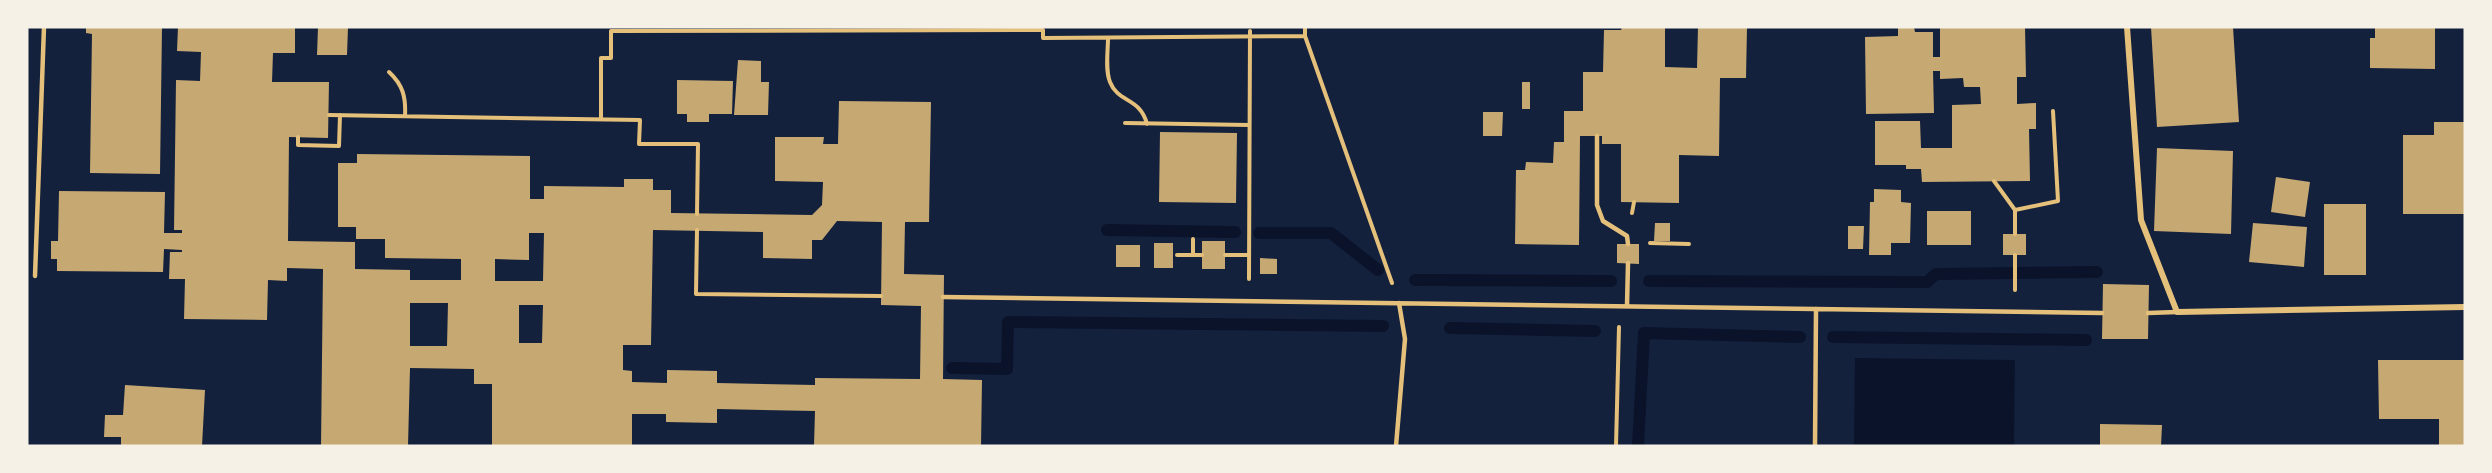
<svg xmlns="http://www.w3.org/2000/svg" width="2492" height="473" font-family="Manrope,sans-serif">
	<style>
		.water { fill: #0b132b }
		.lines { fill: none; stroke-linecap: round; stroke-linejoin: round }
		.stream { stroke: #0b132b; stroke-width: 12 }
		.building { fill: #c6a872; fill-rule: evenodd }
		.path { stroke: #e5c07b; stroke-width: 4 }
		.service { stroke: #e5c07b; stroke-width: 4.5 }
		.minor { stroke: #e5c07b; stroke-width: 6 }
	</style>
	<rect width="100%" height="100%" fill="#14213d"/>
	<path class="water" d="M1855,358L2015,360L2014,446H1854Z"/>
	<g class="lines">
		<path class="stream" d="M1107,230L1235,232
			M1259,233H1331L1378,270
			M1415,280L1611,281
			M1649,281L1927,282L1936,274L2097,272
			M1450,328L1595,331
			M1833,337L2086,340
			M952,368L1007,369L1008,322L1383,326
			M1638,446L1644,333L1800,337"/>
	</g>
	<path class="building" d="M86,27H162L160,174L90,173L92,34L86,33Z
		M178,27H295V53H273L272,82H329L328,138L289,137L288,241L355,242V269L410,270V280H461V259L385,258V239H356V227H338V163H357V154L530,156V199H544V186L624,187V179H653V190H671V213L812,215L822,205L823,182L775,181V137H824L823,144H838L839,101L931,102L929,222H905L904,274L944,275L943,379L982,380L981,446H814L815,411L717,409V423L666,422V414H632V446H492V384H474V369L410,368L408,446H321L323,269L287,268V281L268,280L267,320L184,319L185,279H169L170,252H182V250L164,249L163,272L57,271V259H51V241H58L59,191L165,192L164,233H182V230H174L176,80L200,81L201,52L177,51ZM837,221L882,222L881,305L921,306L920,379L815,378V385L717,383V371L667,370V383L632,382V371L623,370V345H651L653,230L763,232V258L812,259V240H822ZM529,233H544L543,281H495V259L529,260ZM410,303H448L447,346H410ZM519,305H543L542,343H519Z
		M318,27H348L347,55H317Z
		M1622,27H1665V67L1697,68L1698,27H1747L1746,78H1720L1719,156L1679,155V203L1621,202V144H1602V136H1580L1579,245L1515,244L1516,170H1525L1526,162L1553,163L1554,142H1564V111H1583V72H1603L1604,30H1621Z
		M1898,27H1914L1915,32H1933V57H1940V27H2025L2026,77H2017V104L2036,103V129H2029L2030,181L1922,182L1921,169H1906V165H1875V121H1920L1921,148H1952V105L1981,104L1980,87H1964L1963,78L1940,79V71H1933L1934,113L1866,114L1865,37L1898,36Z
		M2151,27H2233L2239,122L2157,127Z
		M2375,27H2435V69L2370,68V38H2375Z
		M738,60L761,61V82H769L768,115H734Z
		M677,80L733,81L732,114H709V122H687V114H677Z
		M1522,82H1530V109H1522Z
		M1483,112H1503L1502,136H1483Z
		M2434,122H2465V214H2403V135H2434Z
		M1160,132L1237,133L1236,203L1159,202Z
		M2157,148L2233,151L2231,234L2154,231Z
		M2276,177L2310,182L2305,217L2271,212Z
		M1874,189L1901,190V202L1911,203L1910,243H1891V255H1869L1870,202H1874Z
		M2324,204H2366V275H2324Z
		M1927,211H1971V245H1927Z
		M1655,223H1670V241H1654Z
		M2253,223L2307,227L2304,267L2249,262Z
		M1848,226H1864L1863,249H1848Z
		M2003,234H2026V255H2003Z
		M1202,241H1225V269H1202Z
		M1154,243H1173V268H1154Z
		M1617,244H1639V264L1617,263Z
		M1116,245H1140V267H1116Z
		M1260,258L1277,259V274H1260Z
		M2103,284L2149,285L2148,339H2102Z
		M2378,360H2465V446H2439V419H2379Z
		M125,385L205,390L202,446H121V437H104L105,415H123Z
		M2100,424L2162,425L2161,446H2100Z"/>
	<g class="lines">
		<path class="path" d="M1305,27V36L1392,283
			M1108,38C1108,51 1105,70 1110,82C1118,103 1140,97 1147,124
			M389,72C403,85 406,97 405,116
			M329,115L640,120L639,144H698L697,214
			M601,118V58H611V31L1043,30V38L1305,36
			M1125,123L1249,125
			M298,137V145L339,146L340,115
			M1994,181L2015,210V234
			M2015,210L2058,201L2053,111
			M1632,213L1634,202
			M697,230L696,294L881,296
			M1193,239V255
			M1650,243L1689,244
			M1177,255H1202
			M1225,255H1249
			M2015,255V290
			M1249,279L1250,31
			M1616,446L1619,327"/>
		<path class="service" d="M1597,136V205L1603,221L1627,236L1628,244
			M35,276L44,27
			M943,297L2102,313
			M1627,306L1628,263
			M2148,313L2177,312
			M1396,446L1405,339L1399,303
			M1815,446L1816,309"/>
		<path class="minor" d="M2127,27L2141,220L2177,312L2465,307"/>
	</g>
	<rect width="2492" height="473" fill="none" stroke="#f6f1e7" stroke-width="57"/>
</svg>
